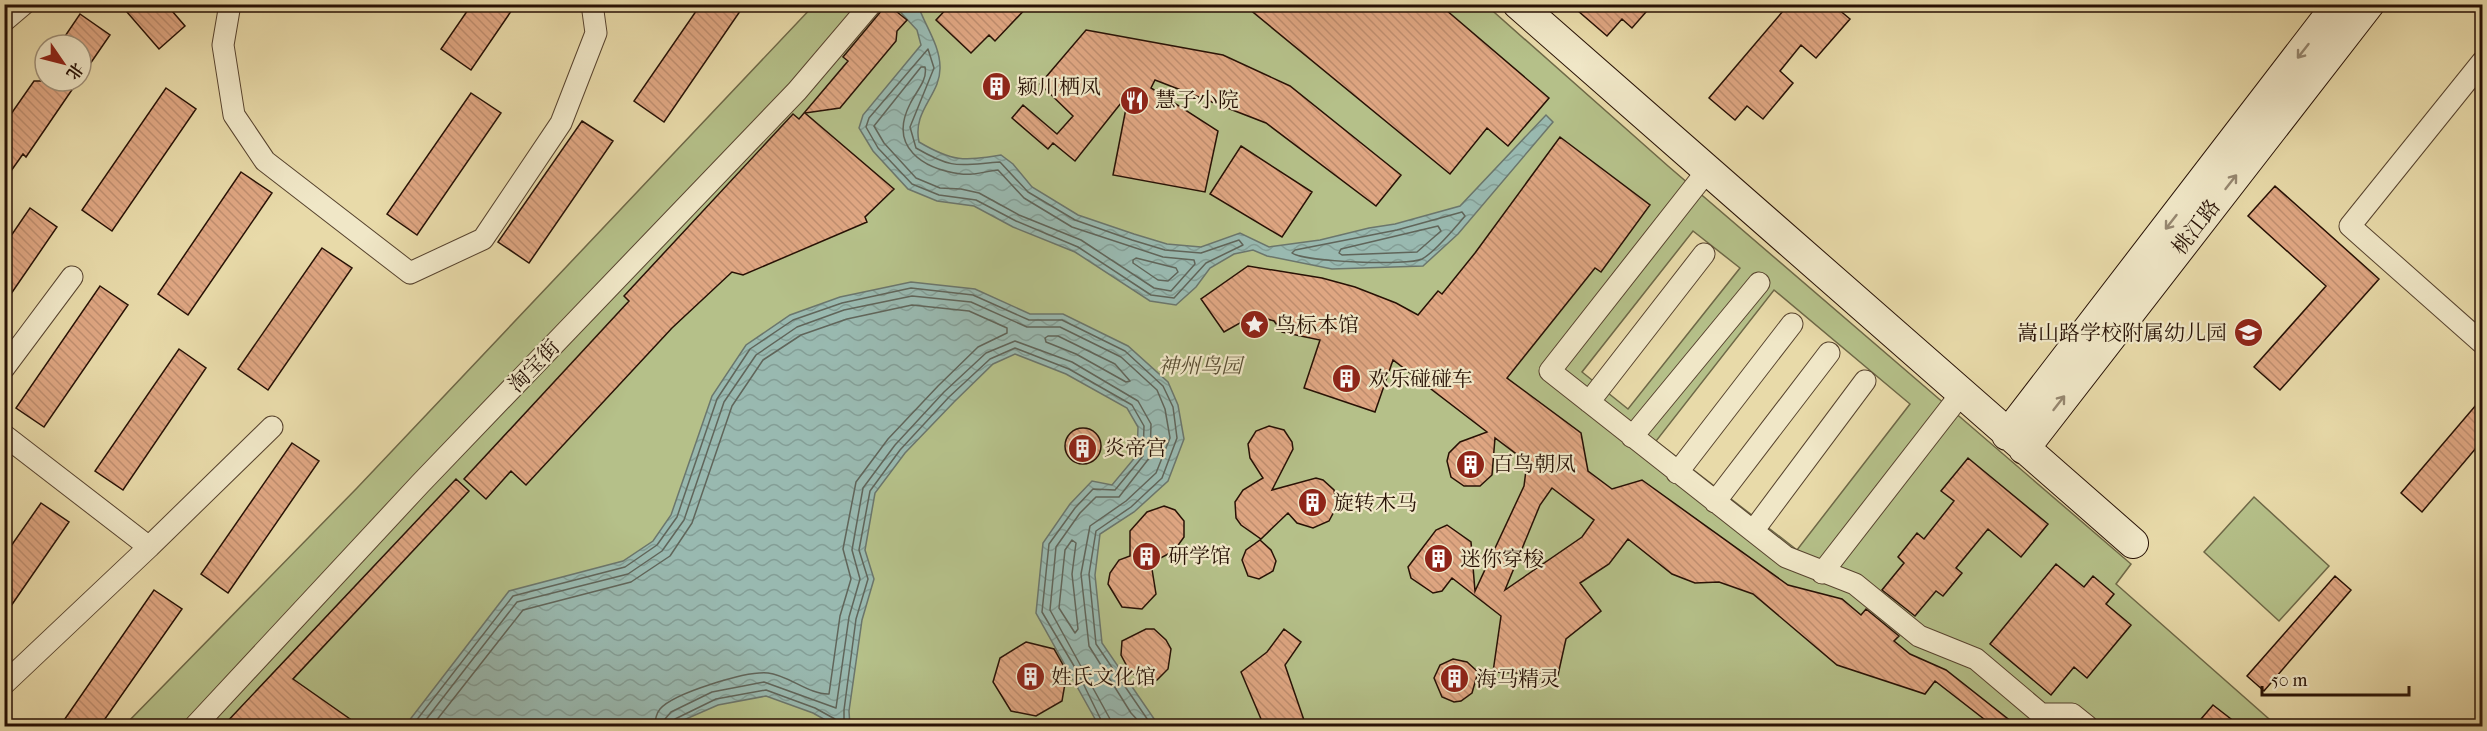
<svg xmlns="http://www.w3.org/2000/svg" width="2487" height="731" font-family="'IM FELL French Canon','Noto Serif SC',serif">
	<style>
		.green { fill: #b5c089; stroke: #6e6847; stroke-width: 1.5; fill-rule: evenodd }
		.water { fill: url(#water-waves); stroke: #6b766c; stroke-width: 1.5 }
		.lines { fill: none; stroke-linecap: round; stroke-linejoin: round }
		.shore { stroke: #60655a; stroke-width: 1.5 }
		.building { fill: url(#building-back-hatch); stroke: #271105; stroke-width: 1.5; fill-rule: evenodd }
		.street-casing { stroke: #57432e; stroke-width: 23 }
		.secondary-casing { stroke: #271105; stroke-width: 32 }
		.street { stroke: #f0e7c7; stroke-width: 21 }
		.secondary { stroke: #f0e7c7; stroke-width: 30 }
		.oneway { stroke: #968770 }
		.labels { text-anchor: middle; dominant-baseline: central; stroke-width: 4.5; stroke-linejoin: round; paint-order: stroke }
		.poi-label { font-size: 21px; fill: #271105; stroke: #f0e7c7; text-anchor: start }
		.street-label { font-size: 21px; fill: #271105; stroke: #f0e7c7 }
		.park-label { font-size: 21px; font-style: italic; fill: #594e33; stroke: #f0e7c7 }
	</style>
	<defs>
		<pattern id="water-waves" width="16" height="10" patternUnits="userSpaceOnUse" patternTransform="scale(1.5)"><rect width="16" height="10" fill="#99b9b0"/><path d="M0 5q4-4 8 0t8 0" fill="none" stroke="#849e96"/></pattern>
		<pattern id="building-back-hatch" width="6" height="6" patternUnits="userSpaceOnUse" patternTransform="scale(1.5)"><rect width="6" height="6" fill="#dfa682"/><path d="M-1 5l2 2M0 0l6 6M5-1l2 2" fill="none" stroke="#bf8e6f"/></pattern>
	</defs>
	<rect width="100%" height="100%" fill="#e8daa9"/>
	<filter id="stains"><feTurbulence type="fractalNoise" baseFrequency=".00333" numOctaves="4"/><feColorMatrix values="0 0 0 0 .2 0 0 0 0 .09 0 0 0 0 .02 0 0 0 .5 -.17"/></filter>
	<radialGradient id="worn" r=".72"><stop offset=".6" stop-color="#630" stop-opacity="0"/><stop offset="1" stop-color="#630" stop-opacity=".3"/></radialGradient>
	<path class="green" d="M815,4L1486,5L1668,166L2131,564L2116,584L2277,726H124L357,488ZM1693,231L1740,268L1628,409L1582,372ZM1774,290L1910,404L1797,550L1656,441Z
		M2254,497L2329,566L2279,621L2204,552Z"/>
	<path class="water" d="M893,4L918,5C924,24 940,45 940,67C941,95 912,110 919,142C953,162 963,161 1001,155L1013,164L1032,187L1078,215L1134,234L1167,244L1201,247L1240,233L1269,247L1320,240L1369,228L1395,224L1460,206L1546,115L1553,122L1458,234L1423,266L1332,269L1267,256L1253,250L1234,254L1210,268L1196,287L1176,305L1150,301L1075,252L1013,227L974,206L937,201L908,189L873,151L859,128L863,115L921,45L917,30Z
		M911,282L975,289L1030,314H1063L1128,346L1168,382L1178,405L1184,439L1168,481L1134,512L1100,534L1095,575L1102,643L1159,726H1099L1036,613L1043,543L1070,504L1092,481L1112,485L1137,455L1138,427L1127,408L1066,374L1015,354L993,364L954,402L905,453L875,493L865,550L874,579L862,620L849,711L850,726H836L813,713L766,696L718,705L670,726H405L509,591L623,561L653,541L671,515L712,396L746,345L790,315L840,297Z"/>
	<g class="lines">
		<path class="shore" d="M928,49L934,68L910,127L916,148C954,170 958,165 1000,162L1028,192L1075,220L1132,240L1165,250L1201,253L1239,240L1243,245L1206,263L1174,298L1151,295L1078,247L1016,221L976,200L939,195L912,184L878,148L866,127L869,118Z
			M921,67H925C928,80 915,93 910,104C888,147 923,169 961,174C973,176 986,171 998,170L1024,198L1072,227L1163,257L1194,260L1195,264L1171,291L1154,288L1081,240L1019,215L979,193L961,189L940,188L916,178L884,143L874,126Z
			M1462,212L1465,216C1455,228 1435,252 1422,259C1408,266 1305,262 1292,253L1295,250L1397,230Z
			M1438,226L1441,231L1417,252L1342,255L1339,253L1341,249Z
			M1136,258L1176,268L1178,272L1168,281L1158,280L1133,263V260Z
			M1048,336H1058L1115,364L1130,381L1126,382L1076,354L1046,342L1045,338Z
			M1072,540L1076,543L1072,574L1078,629L1075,633L1059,608L1065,550Z
			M412,726L513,596L625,567L657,545L677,517L717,399L750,349L793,320L842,303L911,288L973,295L1029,320H1062L1125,351L1163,386L1173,407L1177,438L1162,478L1131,507L1096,531L1089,574L1096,644L1152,726
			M421,726L517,602L628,574L662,551L684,520L724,402L756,355L797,327L844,310L912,296L971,302L1027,327H1060L1121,357L1157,390L1165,409L1170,438L1156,473L1126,501L1090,526L1081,574L1089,646L1131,713L1143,726
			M432,726L523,610L631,582L670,556L692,523L732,406L763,360L801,335L847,319L912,305L969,311L1007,328V333L978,347L938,386L888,439L856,482L843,549L851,579L840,616L829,694C810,695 788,675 768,673C746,671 674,693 660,709C656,714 655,720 655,726
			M664,726L665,719L671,712L712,692L764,682L836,708L849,617L860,579L852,550L863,488L895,445L944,392L986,353L1015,341L1072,362L1138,401L1151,424L1150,457L1119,497H1096L1080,513L1056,547L1050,610L1110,719L1112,726
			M671,726L675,719L716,699L766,690L815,708L835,719L837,726
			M844,726V710L856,619L868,579L859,550L870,491L900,450L949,397L990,359L1015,348L1069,369L1132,405L1144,426L1143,456L1115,490L1093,489L1075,508L1049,544L1042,612L1077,671L1104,726"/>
	</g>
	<path class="building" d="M120,4H166L185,26L159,49Z
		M472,4H516L471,70L441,49Z
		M701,4H745L664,122L634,101Z
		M887,4L907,20L897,31L896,41L840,108L805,113L894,189L865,217L867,222L743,275L732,272L672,328L526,485L511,471L486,499L464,479L629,301L624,296L793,114L799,119L848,61L843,57Z
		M951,4H1030L995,41L989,35L971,53L936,20Z
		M1243,4H1439L1549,98L1508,146L1487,128L1450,174Z
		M1570,4H1653L1632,28L1622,19L1607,36Z
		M1789,4H1832L1850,19L1816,58L1801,45L1780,71L1793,83L1763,119L1747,106L1735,120L1709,98Z
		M80,14L110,35L81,77V45H59Z
		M1086,30L1223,55L1290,86L1401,175L1376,206L1266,123L1155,80L1151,88L1218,131L1205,192L1113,175L1129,93L1075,161L1053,143L1048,149L1012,118L1023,105L1057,134L1073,116L1040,84Z
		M34,81H78L26,157L23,154L4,181V124Z
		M166,88L196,109L112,231L82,210Z
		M471,93L501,113L417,235L387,214Z
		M582,121L613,141L529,263L498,242Z
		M1560,137L1650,205L1601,272L1595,268L1507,378L1581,433L1588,471L1612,489L1642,480L1788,585L1842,599L1861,615L1866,609L1899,636L1894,641L1910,654L1946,670L2017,726H1993L1935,681L1925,694L1837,665L1753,594L1719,582L1695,583L1672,574L1628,539L1609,564L1580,583L1601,611L1566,639L1558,675L1493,672L1501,616L1452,578L1442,591L1433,593L1411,578L1408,567L1436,530L1447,525L1471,542L1475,591L1524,486L1527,462L1495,438L1492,475L1480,486H1464L1451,477L1447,461L1449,453L1460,442L1487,432L1393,360L1375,412L1304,388L1320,340L1282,332L1274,321L1254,315L1224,332L1201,299L1248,266L1322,278L1355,287L1396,303L1418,315L1438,291L1442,294L1475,253ZM1552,488L1594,520L1582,537L1505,590L1540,505Z
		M1241,146L1312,192L1282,237L1210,194Z
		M241,172L272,193L188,315L158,294Z
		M2275,186L2379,279L2280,390L2254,367L2326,286L2248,216Z
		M30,208L57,227L4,304V246Z
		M322,248L352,268L268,390L238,369Z
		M100,286L128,305L44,427L16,408Z
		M179,349L206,368L123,490L95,471Z
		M2482,398V441L2422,512L2401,493Z
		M1269,426L1284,430L1292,442L1293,449L1272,490L1316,478L1323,480L1334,490L1337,506L1329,521L1313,528L1297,523L1288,513L1261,539L1241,525L1236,518L1235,502L1243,490L1263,478L1250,458L1248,444L1256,431Z
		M1065 446a18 18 0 1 1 36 0a18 18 0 1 1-36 0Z
		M292,443L319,461L228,593L201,574Z
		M1968,458L2048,524L2021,557L1988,529L1956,568L1962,573L1943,596L1936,591L1915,616L1882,590L1904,563L1898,557L1917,533L1924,539L1954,501L1941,491Z
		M456,479L469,491L293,679L360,726H223Z
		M41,503L69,522L4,616V556Z
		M1164,506L1175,510L1184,521V537L1174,551L1151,563L1156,594L1142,609L1122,607L1108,584L1110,573L1119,560L1130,556V531L1147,512Z
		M1260,540L1271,550L1276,561L1273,571L1259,579L1248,576L1242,560L1246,550Z
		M2056,564L2084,587L2093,576L2114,594L2106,604L2131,625L2087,678L2074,667L2051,695L1990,644Z
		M2335,576L2351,590L2264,691L2247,676Z
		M154,590L182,609L100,726H60Z
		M1146,629H1154L1166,640L1171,649L1168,669L1157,680H1141L1129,670L1121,655L1122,641Z
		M1284,629L1301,642L1285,665L1306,726H1264L1241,672L1267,652Z
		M1026,642L1054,649L1067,672L1062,701L1036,716L1011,711L993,682L1000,658Z
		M1453,659L1467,662L1478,672L1472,693L1461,701L1454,702L1442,697L1434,678L1440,665Z
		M2213,705L2240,726H2195Z"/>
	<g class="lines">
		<defs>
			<path id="street" d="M230,4L223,45L234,115L265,161L410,273L483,239L561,123L596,33L592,4
				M4,21L24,4
				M2482,62L2350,226L2482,343
				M1707,171L1550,371L1786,557L1855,584L1919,636L1976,659L2041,714H2072L2087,726
				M4,368L72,277
				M1589,402L1704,254
				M4,435L149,547L4,684
				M1632,437L1759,283
				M1677,473L1792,324
				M1715,502L1829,353
				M1753,531L1865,381
				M149,547L272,427
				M1822,573L1961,394
				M195,726L420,484L797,91L871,4"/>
			<path id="secondary" d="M1518,4L2133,543
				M2007,435L2338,4
				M2024,449L2369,4"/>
		</defs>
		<use href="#street" class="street-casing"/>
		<use href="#secondary" class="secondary-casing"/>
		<use href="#street" class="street"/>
		<use href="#secondary" class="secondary"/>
	</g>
	<defs><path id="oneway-shaft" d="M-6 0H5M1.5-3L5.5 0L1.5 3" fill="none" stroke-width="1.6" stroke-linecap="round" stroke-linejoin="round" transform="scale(1.5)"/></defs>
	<g class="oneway">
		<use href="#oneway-shaft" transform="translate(2303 51) rotate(128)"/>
		<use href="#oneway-shaft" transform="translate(2231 182) rotate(-52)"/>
		<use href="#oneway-shaft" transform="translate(2171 222) rotate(128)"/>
		<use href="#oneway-shaft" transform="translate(2059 403) rotate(-52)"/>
	</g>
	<defs>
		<symbol id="building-disc" viewBox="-11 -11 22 22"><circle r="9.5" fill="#8f2418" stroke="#f0e7c7"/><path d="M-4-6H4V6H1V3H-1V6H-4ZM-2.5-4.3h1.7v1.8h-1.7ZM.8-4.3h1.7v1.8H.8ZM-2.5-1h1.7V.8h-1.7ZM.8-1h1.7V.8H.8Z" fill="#fff"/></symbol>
		<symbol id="restaurant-disc" viewBox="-11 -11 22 22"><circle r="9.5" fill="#8f2418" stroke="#f0e7c7"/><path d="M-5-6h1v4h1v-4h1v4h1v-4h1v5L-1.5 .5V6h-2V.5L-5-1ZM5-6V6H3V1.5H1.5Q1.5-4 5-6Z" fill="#fff"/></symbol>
		<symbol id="sight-disc" viewBox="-11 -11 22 22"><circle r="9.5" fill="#8f2418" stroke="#f0e7c7"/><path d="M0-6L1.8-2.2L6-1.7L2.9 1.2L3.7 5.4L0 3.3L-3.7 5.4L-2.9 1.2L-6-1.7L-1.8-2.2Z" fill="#fff"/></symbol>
		<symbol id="school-disc" viewBox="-11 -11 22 22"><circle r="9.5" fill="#8f2418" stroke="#f0e7c7"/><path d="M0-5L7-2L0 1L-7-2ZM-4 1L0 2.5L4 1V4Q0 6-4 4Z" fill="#fff"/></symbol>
	</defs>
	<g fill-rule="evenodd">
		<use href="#building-disc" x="980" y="70" width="33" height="33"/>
		<use href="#restaurant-disc" x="1118" y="84" width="33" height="33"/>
		<use href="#sight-disc" x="1238" y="308" width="33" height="33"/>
		<use href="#school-disc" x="2232" y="316" width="33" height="33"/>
		<use href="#building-disc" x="1330" y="362" width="33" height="33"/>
		<use href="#building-disc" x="1066" y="432" width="33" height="33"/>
		<use href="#building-disc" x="1454" y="448" width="33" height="33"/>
		<use href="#building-disc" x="1296" y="486" width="33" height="33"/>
		<use href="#building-disc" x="1130" y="540" width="33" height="33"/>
		<use href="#building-disc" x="1422" y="542" width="33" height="33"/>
		<use href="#building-disc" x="1014" y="660" width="33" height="33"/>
		<use href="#building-disc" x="1438" y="662" width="33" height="33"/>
	</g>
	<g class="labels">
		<g class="poi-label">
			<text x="1017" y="87">颍川栖凤</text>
			<text x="1155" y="100">慧子小院</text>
			<text x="1275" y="325">鸟标本馆</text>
			<text x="2227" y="333" text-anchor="end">嵩山路学校附属幼儿园</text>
			<text x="1368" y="379">欢乐碰碰车</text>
			<text x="1104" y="448">炎帝宫</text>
			<text x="1492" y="464">百鸟朝凤</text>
			<text x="1333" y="503">旋转木马</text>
			<text x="1168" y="556">研学馆</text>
			<text x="1460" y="559">迷你穿梭</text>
			<text x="1051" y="677">姓氏文化馆</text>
			<text x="1476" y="679">海马精灵</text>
		</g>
		<g class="street-label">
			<text transform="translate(2196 227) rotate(-52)">桃江路</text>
			<text transform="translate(534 366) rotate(-46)">淘宝街</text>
		</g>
		<g class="park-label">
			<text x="1200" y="366">神州鸟园</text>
		</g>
	</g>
	<rect width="2487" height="731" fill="none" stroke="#e8daa9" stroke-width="24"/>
	<rect x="6" y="6" width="2475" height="719" fill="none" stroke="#271105" stroke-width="3"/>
	<rect x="12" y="12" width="2463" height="707" fill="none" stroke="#271105" stroke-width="1.5"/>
	<g transform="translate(63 63) rotate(125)"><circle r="28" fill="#f0e7c7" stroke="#a09179" stroke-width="1.5"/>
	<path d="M0-4.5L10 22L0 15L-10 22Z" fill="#8f2418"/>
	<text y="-9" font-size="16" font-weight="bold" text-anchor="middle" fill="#271105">北</text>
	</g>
	<path d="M2262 686v9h147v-9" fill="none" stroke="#271105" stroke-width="3"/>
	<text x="2271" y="686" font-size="18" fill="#271105" stroke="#f0e7c7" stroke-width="4.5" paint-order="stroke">50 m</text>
	<rect width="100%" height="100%" filter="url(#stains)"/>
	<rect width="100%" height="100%" fill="url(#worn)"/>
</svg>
